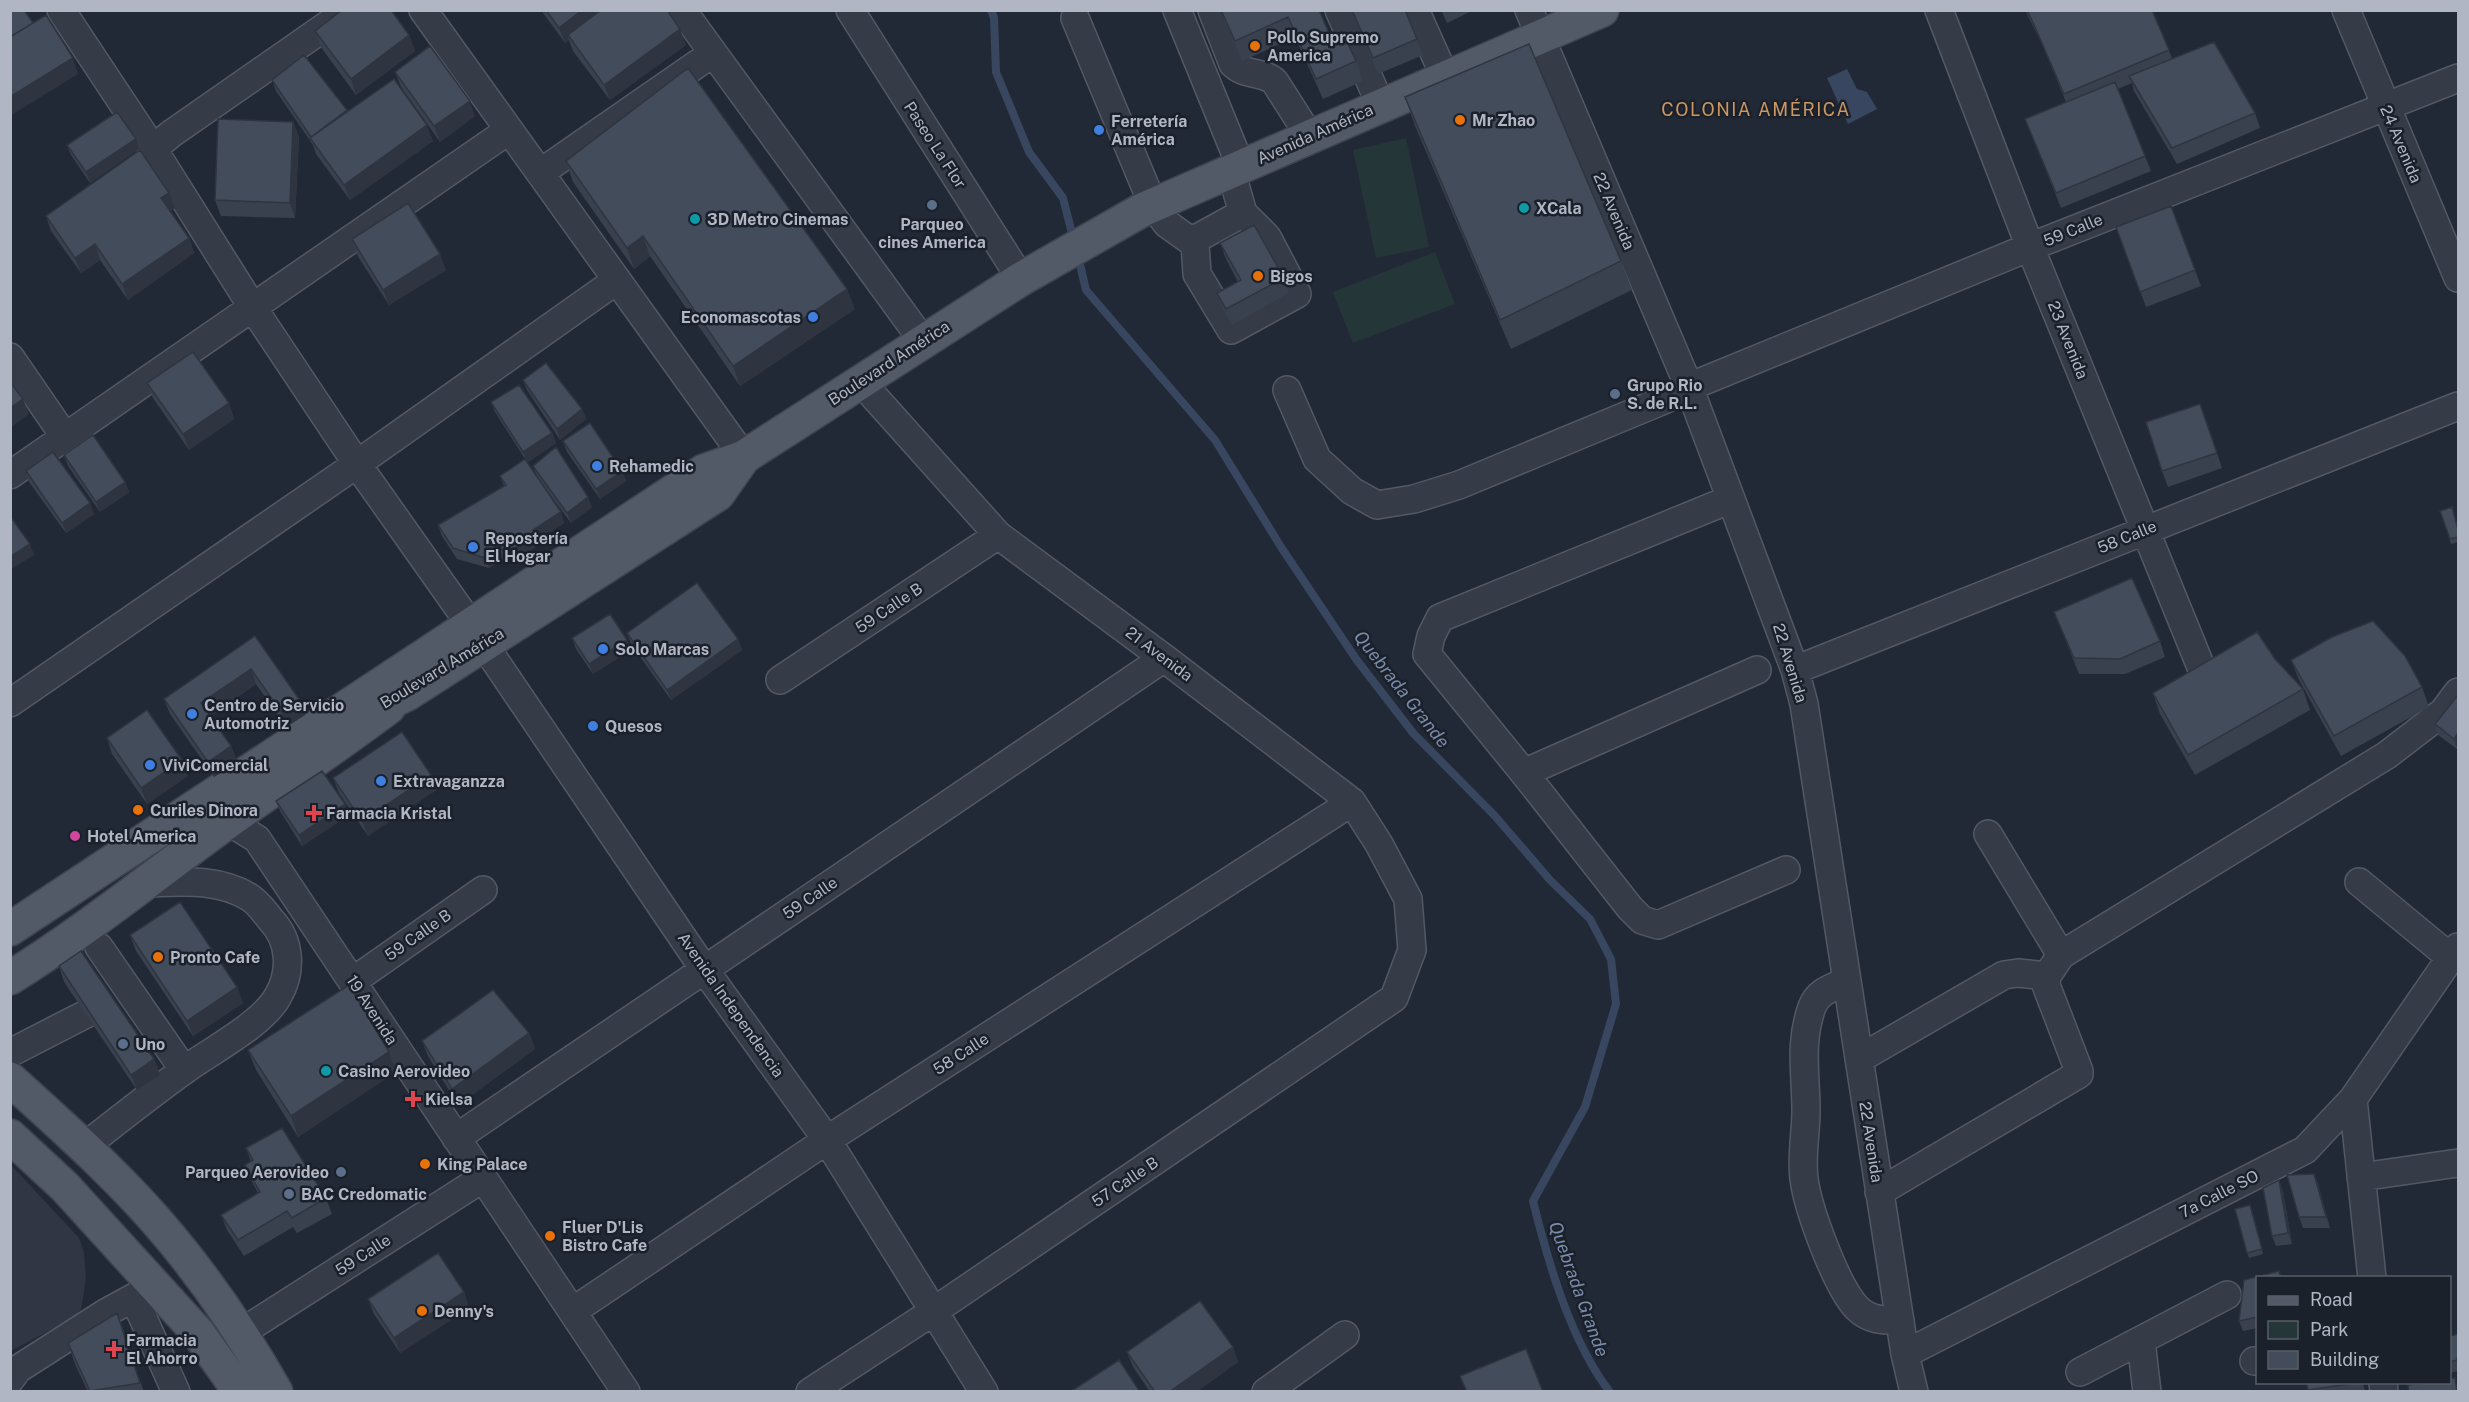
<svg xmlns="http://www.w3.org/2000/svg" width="2469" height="1402" font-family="'Public Sans',sans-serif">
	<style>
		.airport { fill: #303643 }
		.green { fill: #253638 }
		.water { fill: #38465f }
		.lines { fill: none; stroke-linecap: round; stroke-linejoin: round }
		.stream { stroke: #38465f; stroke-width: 8 }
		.minor-casing { stroke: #535964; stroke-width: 30 }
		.major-casing { stroke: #3f4450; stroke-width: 36 }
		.minor { stroke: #353b47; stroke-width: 27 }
		.major { stroke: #535a67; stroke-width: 33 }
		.wall { fill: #3a414e }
		.shaded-wall { fill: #2f3540 }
		.building { fill: #434c5b; stroke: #2f3540; stroke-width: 1.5 }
		.food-dot { fill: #e8710a; stroke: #1b212b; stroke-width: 2 }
		.shop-dot { fill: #3f7fe0; stroke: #1b212b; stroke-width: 2 }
		.service-dot { fill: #5c6f8a; stroke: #1b212b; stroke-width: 2 }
		.culture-dot { fill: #0f9aa8; stroke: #1b212b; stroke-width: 2 }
		.health-dot { fill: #e0444e; stroke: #1b212b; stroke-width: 2 }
		.hotel-dot { fill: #d1479c; stroke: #1b212b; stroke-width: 2 }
		.labels { text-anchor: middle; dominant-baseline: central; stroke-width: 5; stroke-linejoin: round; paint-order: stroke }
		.poi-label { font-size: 16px; font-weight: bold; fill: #b0b6c3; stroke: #1b212b; text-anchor: start }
		.street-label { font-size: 16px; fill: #b0b6c3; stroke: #1b212b }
		.neighbourhood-label { font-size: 18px; letter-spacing: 1.5px; fill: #cb9763; stroke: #1b212b }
		.water-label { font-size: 18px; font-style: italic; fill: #7a8baa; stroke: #1b212b }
	</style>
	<rect width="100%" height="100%" fill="#222936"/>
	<path class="airport" d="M10,1164L79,1238L84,1252L86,1278L81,1310L73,1318L11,1351Z"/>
	<path class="green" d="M1406,138L1429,247L1376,258L1353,150Z
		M1435,252L1455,304L1353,343L1333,292Z"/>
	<path class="water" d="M1847,69L1857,89L1867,92L1877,109L1848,124L1827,78Z"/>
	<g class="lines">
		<path class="stream" d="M991,10L994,18L996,72L1029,152L1063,198L1074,241
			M1078,256L1086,290L1215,440L1281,547L1356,659L1413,733L1495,816L1550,880L1590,919L1611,959L1616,1004L1585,1107L1533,1201C1548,1262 1571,1342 1610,1392"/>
		<defs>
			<path id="minor" d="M61,10L153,149L253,308L357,464L470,624L704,969L827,1140L984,1392
				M423,10L744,457
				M682,10L923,341
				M850,10L1021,279
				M1177,10L1241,167
				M1212,10L1233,64C1245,76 1264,71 1275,82L1310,137
				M1339,10L1381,106
				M1415,10L1445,77
				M1529,10L1689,387L1795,670L1804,704L1905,1354L1914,1392
				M1939,10L2030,247L2201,667
				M2346,10L2458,278
				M1075,18L1153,205L1167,224L1195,244L1197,274L1231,330L1297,294L1267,237L1243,213
				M153,149L171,134L349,10
				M540,173L713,53
				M1192,241L1243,213L1231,171
				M10,357L65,437
				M1287,390L1317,459L1352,491L1377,505L1414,499L1459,485L1664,400L1689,387L2030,247L2458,78
				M10,475L509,130
				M1731,499L1440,618L1431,636L1427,654L1524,773L1630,908L1642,920L1658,925L1786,870
				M1795,670L2458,406
				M780,680L998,535
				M10,703L357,464L617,280
				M1524,773L1757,670
				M228,821L257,839L626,1392
				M1988,834L2061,955
				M2359,882L2451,958
				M99,947L184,1070
				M353,981L483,890
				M1847,981C1832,988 1818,991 1812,1007C1799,1043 1806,1074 1806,1111C1806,1133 1801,1156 1804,1179C1808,1209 1836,1286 1857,1308C1869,1320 1884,1321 1900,1320
				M10,1053L86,1014
				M1859,1059L2004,975L2018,973L2047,976
				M2353,1099L2372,1278
				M456,1138L1164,658
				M84,1147C117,1121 151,1094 186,1069C211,1051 264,1023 278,996C292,972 291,941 271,920C265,913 258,902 249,897C218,878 182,882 147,883
				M2361,1177L2458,1163
				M1879,1192L2079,1074V1071L2046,985L2047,976L2061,955L2387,755L2443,712L2458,692
				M134,1298L176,1392
				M573,1311L827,1140L1352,802
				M242,1332L483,1178
				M2141,1341L2147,1392
				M1905,1354L2305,1150L2353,1099L2458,947
				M2254,1361H2258
				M2080,1372L2227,1295
				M10,1380L18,1369L107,1312L155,1286
				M2383,1382L2384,1392
				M810,1392L934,1311L1394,998L1412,950L1408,899L1379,844L1352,802L1164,658L998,535L861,382
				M1266,1392L1345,1335"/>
			<path id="major" d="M366,714L407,694L718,494L744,457
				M10,929L704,471L744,457L1021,279L1142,210L1602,10
				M10,978C84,932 152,877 222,826C277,786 335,748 389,707
				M10,1079C65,1129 122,1179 170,1237C210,1285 245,1337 276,1392
				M10,1136L65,1187L198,1333L240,1392"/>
		</defs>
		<use href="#minor" class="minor-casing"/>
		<use href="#major" class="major-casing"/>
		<use href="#minor" class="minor"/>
		<use href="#major" class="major"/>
	</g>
	<path class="wall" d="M541,10H667L686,45L610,100L573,51L569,40L565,43Z
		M1220,10H1319L1332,40L1356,61L1363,81L1323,99L1295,37L1242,61Z
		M1351,10H1405L1423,55L1378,74Z
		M1441,10H1474L1447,23Z
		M2025,10H2152L2172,58L2255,113L2260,128L2177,164L2134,91L2132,83L2118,89L2151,171L2061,208L2025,119L2066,102L2041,42Z
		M315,31L409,35L415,51L356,95L320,46Z
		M395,72L475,116L440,142L401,87Z
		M272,80L347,112L433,141L350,200L316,154L313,145L276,91Z
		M1405,97L1621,261L1632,290L1511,349L1415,126Z
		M293,122L299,137L295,218L221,216L215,200Z
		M67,145L139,149L90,183L71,155Z
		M566,161L855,309L740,386L650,256L634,269L573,182Z
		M169,193L175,208L170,211L189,238L194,253L128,300L100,260L81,273L51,231L46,216Z
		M2171,206L2201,286L2146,307L2116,227Z
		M352,239L446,270L389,305L357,255Z
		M1220,243L1284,278L1289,293L1232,325L1223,309L1217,293L1238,282L1226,259Z
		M523,380L582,409L586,419L560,440L527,390Z
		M147,383L229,403L234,419L189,450L153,398Z
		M491,402L552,433L556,443L527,463L561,512L564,523L538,540L539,545L509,564L501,553L504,559L489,568L457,559L442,536L438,525L504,486L500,476L525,459L495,412Z
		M2206,419L2222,468L2168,487L2162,471Z
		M563,441L622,471L626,481L600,499L567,452Z
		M64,455L125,482L129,492L100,512L68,466Z
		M533,466L592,507L571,523L537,477Z
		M26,471L94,514L66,533L29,482Z
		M2440,511L2454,512L2458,528V542L2451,544Z
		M2054,612L2160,641L2165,657L2125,674H2079Z
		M627,633L738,639L742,650L671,700L631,644Z
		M255,636L305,715L286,727L256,684L210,716L231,746L237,762L214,777L170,714L164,699Z
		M572,638L627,640L631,650L593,674L576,649Z
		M2275,659L2303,689L2310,710L2195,775L2160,714L2153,693Z
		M2291,660L2422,687L2429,707L2341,756L2299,680Z
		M2458,695V754L2457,749L2438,735L2435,724Z
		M107,738L188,776L147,804L112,754Z
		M333,778L436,790L368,836L339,793Z
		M276,801L345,804L349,815L302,846L280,811Z
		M130,935L237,987L243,1003L193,1036L136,951Z
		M59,966L154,1059L160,1075L137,1090L64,982Z
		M529,1033L535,1049L458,1105L428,1056L422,1041Z
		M248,1050L389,1052L396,1072L298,1137L256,1070Z
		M246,1148L326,1198L332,1214L297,1233L293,1227L244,1256L227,1230L221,1215L258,1193L251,1180L245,1165L251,1162Z
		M2314,1174L2318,1184L2330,1228H2303L2299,1217Z
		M2283,1191L2292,1244L2276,1246L2272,1236Z
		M2250,1205L2263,1254L2249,1258L2247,1253Z
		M2258,1278V1328L2243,1331L2239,1321Z
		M464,1292L469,1308L400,1353L374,1314L368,1299Z
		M124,1334L144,1392H88L75,1364L68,1343Z
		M2458,1334V1371L2450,1373V1336Z
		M1233,1347L1238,1362L1196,1392H1150L1133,1367L1127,1352Z
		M2307,1383H2363L2365,1392H2309Z"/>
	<path class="shaded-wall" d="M582,10H609L568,35L569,40L565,43L559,28Z
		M680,29L686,45L610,100L604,85Z
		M409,35L415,51L356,95L351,79Z
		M73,58L78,74L10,116V97Z
		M470,101L475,116L440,142L434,126Z
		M293,122L299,137L295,218L290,203Z
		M427,125L433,141L350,200L344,185Z
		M136,139L139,149L90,183L86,172Z
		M169,193L175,208L167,214L161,198Z
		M643,236L650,256L634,269L627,248Z
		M189,238L194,253L128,300L122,284Z
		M95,244L100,260L81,273L75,258Z
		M440,254L446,270L389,305L383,290Z
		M847,289L855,309L740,386L733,366Z
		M23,399L29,414L10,428V408Z
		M229,403L234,419L189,450L183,434Z
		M582,409L586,419L560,440L557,429Z
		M552,433L556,443L527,463L523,452Z
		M622,471L626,481L600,499L596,489Z
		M125,482L129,492L100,512L96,502Z
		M588,497L592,507L571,523L567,513Z
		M90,503L94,514L66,533L62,523Z
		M561,512L564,523L538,540L539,545L509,564L505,554L533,530Z
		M30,544L34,555L10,570V557Z
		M500,549L504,559L489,568L485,558Z
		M738,639L742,650L671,700L667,690Z
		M627,640L631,650L593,674L589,664Z
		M251,669L256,684L207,719L201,703Z
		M299,699L305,715L286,727L281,712Z
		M2458,733V748L2456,746L2454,739Z
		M231,746L237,762L214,777L208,762Z
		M182,760L188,776L147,804L141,788Z
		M431,775L436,790L368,836L362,821Z
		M345,804L349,815L302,846L299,835Z
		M237,987L243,1003L193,1036L187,1021Z
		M529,1033L535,1049L458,1105L452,1089Z
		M389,1052L396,1072L298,1137L291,1116Z
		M154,1059L160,1075L137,1090L131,1075Z
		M2314,1174L2318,1184L2330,1228L2326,1217Z
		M2279,1180L2283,1191L2292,1244L2288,1233Z
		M464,1292L469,1308L400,1353L394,1338Z
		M1233,1347L1238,1362L1196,1392H1169Z"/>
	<path class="building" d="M10,10H24L33,23L10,37Z
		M342,10H391L409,35L351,79L315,31Z
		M546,10H582L559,28Z
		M601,10H667L680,29L604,85L568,35Z
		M1221,10H1319L1332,40L1344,35L1356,61L1316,79L1288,17L1235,41Z
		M1352,10H1405L1417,39L1373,58Z
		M2027,10H2152L2169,50L2064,94L2035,27Z
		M46,15L73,58L10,97V37Z
		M2214,42L2255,113L2172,148L2129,76Z
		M1529,44L1621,261L1500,320L1405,97Z
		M430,46L470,101L434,126L395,72Z
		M304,55L347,110L311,137L272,80Z
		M688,68L847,289L733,366L643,236L627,248L566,161Z
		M394,79L427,125L344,185L310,138Z
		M2115,82L2145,156L2056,193L2025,119Z
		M117,112L136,139L86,172L67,145Z
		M218,119L293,122L290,203L215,200Z
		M140,150L169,193L161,198L189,238L122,284L95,244L75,258L46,216Z
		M408,203L440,254L383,290L352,239Z
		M2171,206L2195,270L2140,292L2116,227Z
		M1254,225L1284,278L1226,309L1217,293L1241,280L1220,243Z
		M193,352L229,403L183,434L147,383Z
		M546,363L582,409L557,429L523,380Z
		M10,382L23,399L10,408Z
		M519,385L552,433L523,452L491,402Z
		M2200,404L2217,453L2162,471L2146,422Z
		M590,423L622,471L596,489L563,441Z
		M93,435L125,482L96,502L64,455Z
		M556,447L588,497L567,513L533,466Z
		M53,452L90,503L62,523L26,471Z
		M525,459L561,512L533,530L536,534L505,554L489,530L500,549L485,558L453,548L438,525L506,485L500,476Z
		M2452,507L2458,530V537L2450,539L2440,511Z
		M10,516L30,544L10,557Z
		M2132,578L2160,641L2120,659L2074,658L2054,612Z
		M697,583L738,639L667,690L627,633Z
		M610,614L627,640L589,664L572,638Z
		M2373,621L2405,656L2422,687L2334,736L2291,660L2332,637Z
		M2257,632L2275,659L2303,689L2188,755L2153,693Z
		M255,636L299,699L281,712L251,669L201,703L231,746L208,762L164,699Z
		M2458,695V733L2454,739L2435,724Z
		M147,710L182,760L141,788L107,738Z
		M402,732L431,775L362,821L333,778Z
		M322,771L345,804L299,835L276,801Z
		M180,902L237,987L187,1021L130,935Z
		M81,951L154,1059L131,1075L59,966Z
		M349,985L389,1052L291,1116L248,1050Z
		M493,990L529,1033L452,1089L422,1041Z
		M282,1128L326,1198L292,1218L287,1211L238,1240L221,1215L260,1192L245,1165L253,1160L246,1148Z
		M2314,1174L2326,1217H2299L2287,1175Z
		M2279,1180L2288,1233L2272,1236L2263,1188Z
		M2250,1205L2262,1249L2247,1253L2235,1209Z
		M438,1253L464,1292L394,1338L368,1299Z
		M2279,1271L2281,1278H2258V1317L2239,1321L2244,1280Z
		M1200,1301L1233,1347L1169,1392H1155L1127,1352Z
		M117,1313L140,1383L90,1391L68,1343Z
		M2458,1334V1354L2457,1360L2450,1362V1336Z
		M1526,1349L1543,1392H1467L1460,1376Z
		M1119,1360L1140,1392H1070Z
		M2455,1378L2457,1392H2409L2408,1385L2425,1383H2450V1379Z
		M2307,1383H2356L2308,1390Z"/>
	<g class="food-dot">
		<circle cx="1255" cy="46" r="6"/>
		<circle cx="1460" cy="120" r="6"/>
		<circle cx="1258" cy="276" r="6"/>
		<circle cx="138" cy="810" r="6"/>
		<circle cx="158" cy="957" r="6"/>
		<circle cx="425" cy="1164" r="6"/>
		<circle cx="550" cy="1236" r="6"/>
		<circle cx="422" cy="1311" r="6"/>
	</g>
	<g class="shop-dot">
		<circle cx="1099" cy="130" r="6"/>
		<circle cx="813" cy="317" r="6"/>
		<circle cx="597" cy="466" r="6"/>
		<circle cx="473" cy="547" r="6"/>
		<circle cx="603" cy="649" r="6"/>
		<circle cx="192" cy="714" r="6"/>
		<circle cx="593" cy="726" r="6"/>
		<circle cx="150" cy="765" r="6"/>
		<circle cx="381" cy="781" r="6"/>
	</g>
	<g class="service-dot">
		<circle cx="932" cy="205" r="6"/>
		<circle cx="1615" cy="394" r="6"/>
		<circle cx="123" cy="1044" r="6"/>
		<circle cx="341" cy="1172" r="6"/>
		<circle cx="289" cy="1194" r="6"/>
	</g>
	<g class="culture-dot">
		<circle cx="1524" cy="208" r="6"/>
		<circle cx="695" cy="219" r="6"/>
		<circle cx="326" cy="1071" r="6"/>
	</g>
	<g class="health-dot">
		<path d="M311 804h6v6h6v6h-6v6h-6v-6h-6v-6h6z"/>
		<path d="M410 1090h6v6h6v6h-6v6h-6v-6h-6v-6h6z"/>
		<path d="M111 1340h6v6h6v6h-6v6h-6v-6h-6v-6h6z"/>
	</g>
	<circle class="hotel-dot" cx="75" cy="836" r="6"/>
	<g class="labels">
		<g class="poi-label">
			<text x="1267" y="37">Pollo Supremo<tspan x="1267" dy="18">America</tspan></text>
			<text x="1472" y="120">Mr Zhao</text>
			<text x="1111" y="121">Ferretería<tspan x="1111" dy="18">América</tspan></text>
			<text x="1536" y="208">XCala</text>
			<text x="707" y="219">3D Metro Cinemas</text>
			<text x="932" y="224" text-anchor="middle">Parqueo<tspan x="932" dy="18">cines America</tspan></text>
			<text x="1270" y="276">Bigos</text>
			<text x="801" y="317" text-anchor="end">Economascotas</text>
			<text x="1627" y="385">Grupo Rio<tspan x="1627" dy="18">S. de R.L.</tspan></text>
			<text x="609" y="466">Rehamedic</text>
			<text x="485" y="538">Repostería<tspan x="485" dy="18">El Hogar</tspan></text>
			<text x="615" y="649">Solo Marcas</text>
			<text x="204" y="705">Centro de Servicio<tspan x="204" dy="18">Automotriz</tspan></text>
			<text x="605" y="726">Quesos</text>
			<text x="162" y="765">ViviComercial</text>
			<text x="393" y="781">Extravaganzza</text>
			<text x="150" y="810">Curiles Dinora</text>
			<text x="326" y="813">Farmacia Kristal</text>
			<text x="87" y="836">Hotel America</text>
			<text x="170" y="957">Pronto Cafe</text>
			<text x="135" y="1044">Uno</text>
			<text x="338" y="1071">Casino Aerovideo</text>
			<text x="425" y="1099">Kielsa</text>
			<text x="437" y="1164">King Palace</text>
			<text x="329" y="1172" text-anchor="end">Parqueo Aerovideo</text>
			<text x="301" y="1194">BAC Credomatic</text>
			<text x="562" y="1227">Fluer D'Lis<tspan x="562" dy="18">Bistro Cafe</tspan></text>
			<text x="434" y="1311">Denny's</text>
			<text x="126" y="1340">Farmacia<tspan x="126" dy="18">El Ahorro</tspan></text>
		</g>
		<g class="street-label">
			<text transform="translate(1315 134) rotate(-24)">Avenida América</text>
			<text transform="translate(2401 144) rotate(67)">24 Avenida</text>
			<text transform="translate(935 145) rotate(57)">Paseo La Flor</text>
			<text transform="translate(1614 211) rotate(67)">22 Avenida</text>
			<text transform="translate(2073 230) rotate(-22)">59 Calle</text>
			<text transform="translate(2068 340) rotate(68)">23 Avenida</text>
			<text transform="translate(889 363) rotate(-33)">Boulevard América</text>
			<text transform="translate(2127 537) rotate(-22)">58 Calle</text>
			<text transform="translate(889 608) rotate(-34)">59 Calle B</text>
			<text transform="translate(1159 654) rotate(37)">21 Avenida</text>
			<text transform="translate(1790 663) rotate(73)">22 Avenida</text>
			<text transform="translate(442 668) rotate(-31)">Boulevard América</text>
			<text transform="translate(810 898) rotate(-34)">59 Calle</text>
			<text transform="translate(418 935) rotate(-35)">59 Calle B</text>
			<text transform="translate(731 1005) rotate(55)">Avenida Independencia</text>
			<text transform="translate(372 1010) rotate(57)">19 Avenida</text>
			<text transform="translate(961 1054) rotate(-33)">58 Calle</text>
			<text transform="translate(1871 1142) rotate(81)">22 Avenida</text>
			<text transform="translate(1125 1182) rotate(-34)">57 Calle B</text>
			<text transform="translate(2219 1194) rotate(-27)">7a Calle SO</text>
			<text transform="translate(363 1255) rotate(-33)">59 Calle</text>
		</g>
		<g class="neighbourhood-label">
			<text x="1756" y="109">COLONIA AMÉRICA</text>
		</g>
		<g class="water-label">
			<text transform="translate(1402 689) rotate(52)">Quebrada Grande</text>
			<text transform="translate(1579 1289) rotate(70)">Quebrada Grande</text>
		</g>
	</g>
	<rect width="2469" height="1402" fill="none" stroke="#b0b6c3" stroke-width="24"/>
	<rect x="2256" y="1276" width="195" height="108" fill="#1b212b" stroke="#575d68" stroke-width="1.5"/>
	<rect x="2268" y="1296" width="30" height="9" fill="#535a67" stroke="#575d68" stroke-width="1.5"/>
	<text x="2310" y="1306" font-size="18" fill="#b0b6c3">Road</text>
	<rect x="2268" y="1321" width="30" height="18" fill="#253638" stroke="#575d68" stroke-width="1.5"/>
	<text x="2310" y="1336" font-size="18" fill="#b0b6c3">Park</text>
	<rect x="2268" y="1351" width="30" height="18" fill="#434c5b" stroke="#575d68" stroke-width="1.5"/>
	<text x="2310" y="1366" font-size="18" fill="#b0b6c3">Building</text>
</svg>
